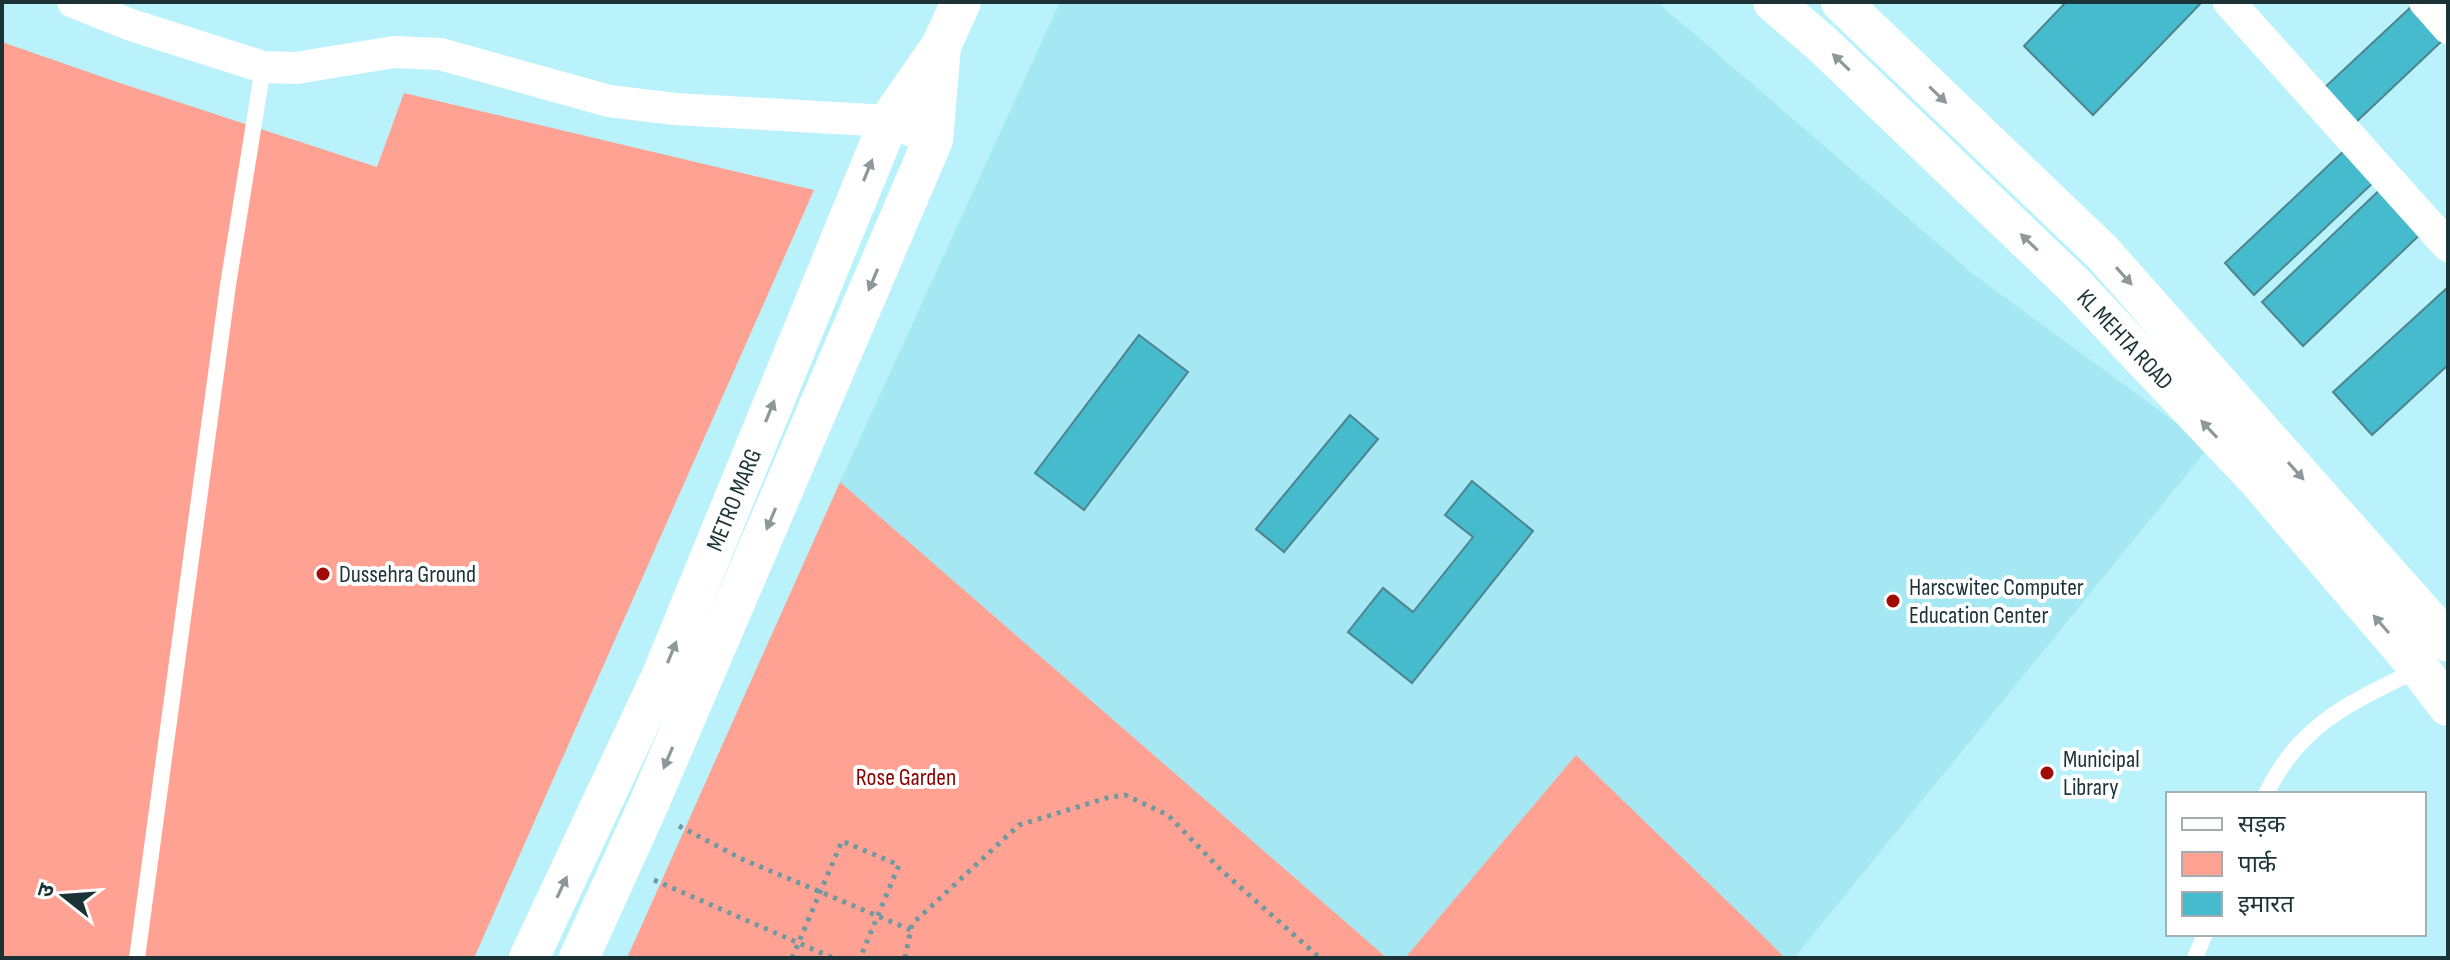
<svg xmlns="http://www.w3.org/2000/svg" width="2450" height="960" font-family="'Sofia Sans Condensed','Noto Sans Devanagari',sans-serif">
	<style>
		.built { fill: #a5e7f3 }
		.green { fill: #ffa293 }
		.building { fill: #45bbcd; stroke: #4e848d; stroke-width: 2 }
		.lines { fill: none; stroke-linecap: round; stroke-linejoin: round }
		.path { stroke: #7099a0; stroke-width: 5; stroke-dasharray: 4 6; stroke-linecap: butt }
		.service { stroke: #fff; stroke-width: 16 }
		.minor { stroke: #fff; stroke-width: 32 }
		.tertiary { stroke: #fff; stroke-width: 40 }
		.oneway { fill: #8d989a }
		.poi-dot { fill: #a20b04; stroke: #fff; stroke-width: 3 }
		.labels { text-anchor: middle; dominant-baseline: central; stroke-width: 8; stroke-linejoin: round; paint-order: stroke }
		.street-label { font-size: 24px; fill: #1b3236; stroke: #fff }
		.poi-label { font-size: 24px; fill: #1b3236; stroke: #fff; text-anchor: start }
		.park-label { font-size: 24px; fill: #890000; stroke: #fff }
	</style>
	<rect width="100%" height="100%" fill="#b9f2fb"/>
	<path class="built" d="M1060,2H1657L1973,274L2209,447L1794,958H1785L1576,755L1405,958H1387L840,482Z"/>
	<path class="green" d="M2,42L111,80L377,167L404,93L814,190L474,958H2Z
		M840,482L1387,958H627Z
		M1576,755L1758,931L1785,958H1405Z"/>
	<path class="building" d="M2066,2H2202L2093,115L2024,46Z
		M2411,7L2443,40L2355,123L2323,89Z
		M2347,148L2376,180L2254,295L2225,263Z
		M2387,183L2428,227L2303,346L2262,302Z
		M2448,287V365L2372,435L2333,392Z
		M1139,335L1188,372L1084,510L1035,473Z
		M1350,415L1378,439L1284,552L1256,529Z
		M1472,481L1533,531L1412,683L1348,632L1383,588L1413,612L1473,537L1445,515Z"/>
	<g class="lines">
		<path class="path" d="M679,826L742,859L911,930
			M654,880L833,958
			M792,958L842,841L899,865L860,958
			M905,958L912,924L1019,825L1110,797L1125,795L1168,815L1221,870L1320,958"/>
		<path class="service" d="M2266,794C2300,723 2352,702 2419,669
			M137,958L228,285L263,67
			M2195,958L2205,934"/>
		<path class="minor" d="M73,2L131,25L263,67L296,68L394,52L440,54L609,101L675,109L889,121L933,140
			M2229,2L2448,246
			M2425,2L2448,28"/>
		<g class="tertiary">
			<path id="s1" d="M1773,2L1820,42L2073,284L2259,481L2419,668L2448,706"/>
			<path d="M1841,2L2102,252L2448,642"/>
			<path id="s2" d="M529,958L661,677L889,121L941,46L961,2"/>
			<path d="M579,958L647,808L933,140L941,46"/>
		</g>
	</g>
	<defs><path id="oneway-solid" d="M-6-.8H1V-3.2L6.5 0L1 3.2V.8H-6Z" transform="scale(2)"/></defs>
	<g class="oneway">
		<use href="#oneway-solid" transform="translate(1841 62) rotate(-136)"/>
		<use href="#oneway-solid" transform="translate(1938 95) rotate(44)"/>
		<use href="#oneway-solid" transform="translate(868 170) rotate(-68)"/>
		<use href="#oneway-solid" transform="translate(2029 242) rotate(-136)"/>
		<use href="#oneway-solid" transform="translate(2124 276) rotate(48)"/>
		<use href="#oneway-solid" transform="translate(873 280) rotate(113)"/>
		<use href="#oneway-solid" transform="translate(770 411) rotate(-68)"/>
		<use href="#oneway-solid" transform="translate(2209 429) rotate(-133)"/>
		<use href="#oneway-solid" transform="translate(2296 471) rotate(48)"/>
		<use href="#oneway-solid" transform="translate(771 519) rotate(113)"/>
		<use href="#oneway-solid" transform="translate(2381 624) rotate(-131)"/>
		<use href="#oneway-solid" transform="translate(672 652) rotate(-68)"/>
		<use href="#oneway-solid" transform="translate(668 758) rotate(113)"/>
		<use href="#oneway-solid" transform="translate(562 887) rotate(-65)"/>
	</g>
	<g class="poi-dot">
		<circle cx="323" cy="574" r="8"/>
		<circle cx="1893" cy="601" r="8"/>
		<circle cx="2047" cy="773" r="8"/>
	</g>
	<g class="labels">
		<g class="street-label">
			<text stroke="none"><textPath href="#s1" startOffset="488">KL MEHTA ROAD</textPath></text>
			<text stroke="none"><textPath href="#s2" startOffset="502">METRO MARG</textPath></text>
		</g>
		<g class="poi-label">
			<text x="339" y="574">Dussehra Ground</text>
			<text x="1909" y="587">Harscwitec Computer<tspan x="1909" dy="28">Education Center</tspan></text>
			<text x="2063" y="759">Municipal<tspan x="2063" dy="28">Library</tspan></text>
		</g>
		<g class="park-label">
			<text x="906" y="777">Rose Garden</text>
		</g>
	</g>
	<rect width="2450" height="960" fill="none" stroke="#1b3236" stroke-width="8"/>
	<rect x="2166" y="792" width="260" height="144" fill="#ffffff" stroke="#a4adaf" stroke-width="2"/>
	<rect x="2182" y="818" width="40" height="12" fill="#ffffff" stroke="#a4adaf" stroke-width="2"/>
	<text x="2238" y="832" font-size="24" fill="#1b3236">सड़क</text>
	<rect x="2182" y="852" width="40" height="24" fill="#ffa293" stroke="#a4adaf" stroke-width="2"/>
	<text x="2238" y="872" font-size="24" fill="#1b3236">पार्क</text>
	<rect x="2182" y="892" width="40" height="24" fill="#45bbcd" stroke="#a4adaf" stroke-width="2"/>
	<text x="2238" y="912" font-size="24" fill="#1b3236">इमारत</text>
	<g transform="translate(64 896) rotate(287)" stroke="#ffffff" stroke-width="6" paint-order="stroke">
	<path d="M0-6L14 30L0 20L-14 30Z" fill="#1b3236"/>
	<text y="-12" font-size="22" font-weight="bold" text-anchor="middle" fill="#1b3236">उ</text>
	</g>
</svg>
